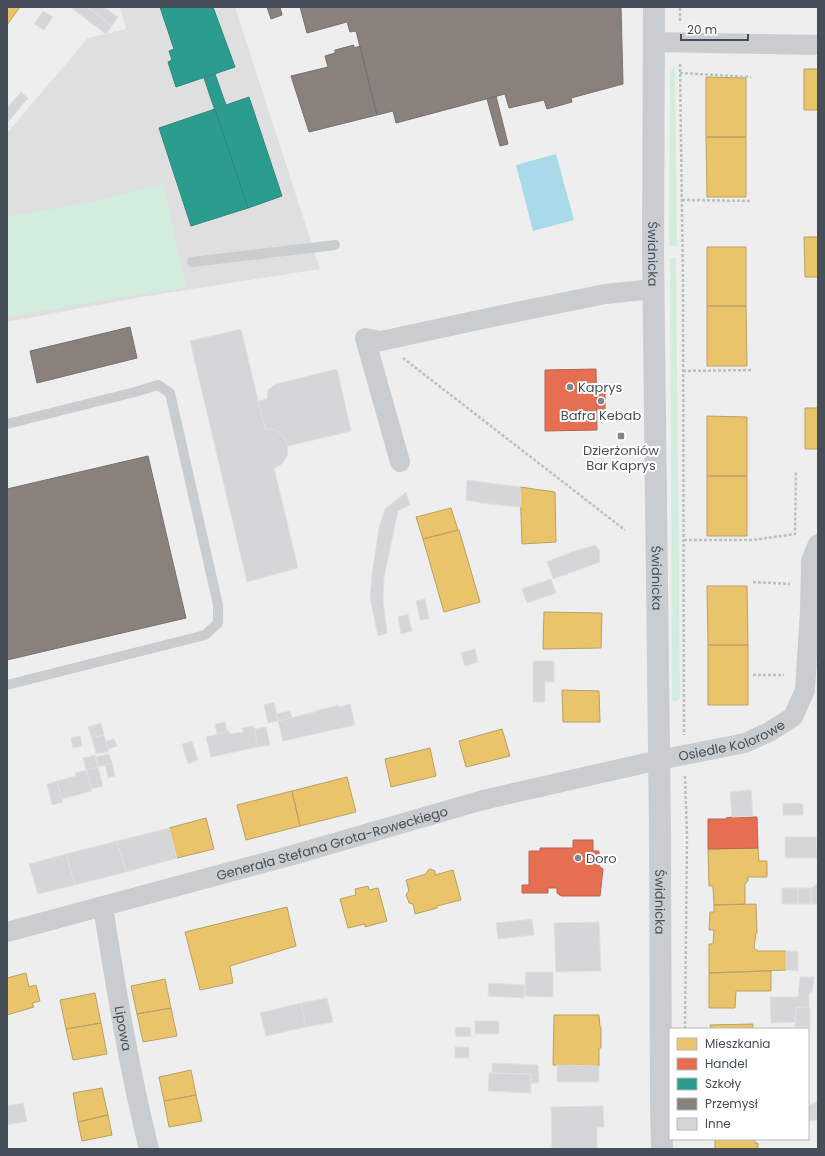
<svg xmlns="http://www.w3.org/2000/svg" width="825" height="1156" font-family="Poppins,sans-serif">
	<style>
		.education { fill: #e0dfdf }
		.green { fill: #d2edde }
		.water { fill: #a8daea }
		.homes { fill: #e9c46a; stroke: #b8a165 }
		.shops { fill: #e76f51; stroke: #b76553 }
		.schools { fill: #2a9d8f; stroke: #32867f }
		.industry { fill: #8a817c; stroke: #767272 }
		.building { fill: #d5d6d8; stroke: #dfe0e1 }
		.lines { fill: none; stroke-linecap: round; stroke-linejoin: round }
		.path { stroke: #b8c3bf; stroke-width: 2.5; stroke-dasharray: 3 2; stroke-linecap: butt }
		.service { stroke: #cacdcf; stroke-width: 10 }
		.minor { stroke: #cacdcf; stroke-width: 20 }
		.tertiary { stroke: #cacdcf; stroke-width: 22 }
		.poi-dot { fill: #81878d; stroke: #fff; stroke-width: 1.5 }
		.labels { text-anchor: middle; dominant-baseline: central; stroke-width: 4; stroke-linejoin: round; paint-order: stroke }
		.street-label { font-size: 13px; fill: #464f59; stroke: #fff }
		.poi-label { font-size: 13px; fill: #464f59; stroke: #fff; text-anchor: start }
	</style>
	<rect width="100%" height="100%" fill="#eee"/>
	<path class="education" d="M120,7H235L320,269L141,297L7,322V133L88,38L126,29Z"/>
	<path class="green" d="M675,65L677,246H669L670,73Z
		M163,183L186,288L121,297L7,317V217L101,200Z
		M670,258H676L680,698L677,701H672Z"/>
	<path class="water" d="M556,154L574,220L533,231L516,165Z"/>
	<path class="homes" d="M7,7H20L7,25Z
		M804,69H818V110H804Z
		M706,77L746,78V137H706Z
		M706,137H746V197H707Z
		M804,237H818V277H805Z
		M707,247H746V306H707Z
		M707,306H746L747,366H707Z
		M805,408H818V449H805Z
		M707,416L747,417V476H707Z
		M707,476H747V536H707Z
		M520,487L555,492L556,542L522,544Z
		M451,508L458,530L423,539L416,517Z
		M459,530L480,602L444,612L423,539Z
		M707,586H747L748,645H708Z
		M544,612L602,613L601,648L543,649Z
		M708,645H748V705H708Z
		M562,690L599,691L600,722H563Z
		M502,729L510,756L466,767L459,741Z
		M430,748L436,776L391,787L385,759Z
		M347,777L356,812L300,826L292,791Z
		M292,791L300,826L246,840L237,805Z
		M206,818L214,849L177,858L169,828Z
		M758,848L759,861H767V877H748V881L745,884V904L714,905L713,886H709L708,849Z
		M431,869L435,871V875L453,870L461,900L437,906V908L415,914L413,904L409,903L406,894L409,891L406,880L426,874L428,870Z
		M368,886L369,890L378,888L387,921L365,927V924L348,928L340,899L356,895L355,889Z
		M756,904L757,933H756L754,948L758,951H786V970L709,973V944H713L714,930H709L710,912H714V905Z
		M287,907L296,946L230,966L233,983L200,990L185,932Z
		M771,971V991H736L735,1008H709V973Z
		M26,973L29,987L36,985L40,1001L32,1003L34,1007L7,1015V978Z
		M165,979L171,1008L137,1014L131,986Z
		M95,993L101,1023L66,1029L60,1000Z
		M171,1008L177,1036L143,1042L137,1014Z
		M554,1015H599L600,1027H601V1048H599V1066L553,1065Z
		M101,1023L107,1054L73,1060L66,1029Z
		M753,1024V1029H711L710,1025Z
		M191,1070L196,1095L164,1101L159,1077Z
		M102,1088L108,1115L78,1122L73,1093Z
		M196,1095L202,1121L169,1127L164,1101Z
		M108,1115L112,1135L82,1141L78,1122Z
		M715,1139H755V1143H758V1149H715Z"/>
	<path class="shops" d="M596,369L597,430L545,431V370Z
		M597,392H605V409L598,410Z
		M732,817H757L758,848L708,849V819H726V818Z
		M573,840H593V851H599V866L603,869L600,896H561L557,893V888H548V893H522V885H529V851H540V848H573Z"/>
	<path class="schools" d="M160,7H213L235,67L176,87L168,62L172,60L169,51L174,49Z
		M215,74L226,105L249,97L282,196L248,208L204,78Z
		M215,109L248,208L191,226L159,128Z"/>
	<path class="industry" d="M267,7H280L282,15L271,19Z
		M300,7H621L623,84L571,98L572,102L547,109L544,100L509,108L505,94L396,123L393,111L377,115L356,31L350,32L347,22L307,33Z
		M354,45V48L360,46L377,115L309,132L291,76L328,67L325,56L335,53V50Z
		M496,96L508,144L500,146L487,99Z
		M130,327L137,358L37,383L30,351Z
		M148,456L186,618L7,660V489Z"/>
	<path class="building" d="M70,7H87L112,26L106,34Z
		M87,7H104L118,17L112,26Z
		M43,11L53,17L44,30L34,24Z
		M21,92L28,98L7,123V108Z
		M241,329L265,429L276,430L284,437L288,446L287,456L282,464L274,468L298,568L247,582L190,341Z
		M337,369L351,431L288,446L284,437L276,430L265,429L258,401L267,399L268,390L276,384Z
		M467,480L520,487L521,507L480,503L479,502L466,500Z
		M406,492L410,505L398,511L384,577L383,600L387,633L378,636L370,598L372,575L379,527L385,509Z
		M595,545L599,549L600,562L553,579L547,562L572,552Z
		M551,579L556,593L527,603L522,589Z
		M425,599L429,619L420,620L416,601Z
		M408,614L412,631L401,634L398,617Z
		M475,649L478,662L465,666L461,653Z
		M533,661H554V682H545V702H533Z
		M274,702L278,721L268,723L264,705Z
		M350,704L355,725L283,741L278,721L315,712V711L339,705V707Z
		M290,711L292,718L278,721L277,714Z
		M225,722L227,732L217,734L215,724Z
		M101,723L104,735L92,738L88,727Z
		M254,726L258,747L211,757L206,737L229,731L230,734L243,732L242,728Z
		M266,727L270,745L258,747L254,729Z
		M104,735L109,751L96,754L92,738Z
		M80,736L82,746L73,748L71,738Z
		M114,739L117,746L108,749L106,741Z
		M192,741L198,760L188,764L182,744Z
		M109,754L112,763L98,767L96,757Z
		M95,755L98,767L86,770L83,758Z
		M112,763L115,776L108,778L105,765Z
		M98,767L103,786L91,789L86,770Z
		M86,770L92,791L62,799L57,781L76,776L75,773Z
		M57,781L63,802L52,805L47,784Z
		M751,790L753,816L732,817L730,792Z
		M783,803L803,804V815H783Z
		M169,828L177,858L126,872L117,841Z
		M785,837H816L817,858H785Z
		M117,841L126,872L75,885L66,854Z
		M66,854L75,885L38,894L29,864Z
		M818,883V904H811V888Z
		M782,888H798V904H782Z
		M798,888H811V904H798Z
		M532,919L534,935L498,939L496,923Z
		M599,922L601,971L556,972L554,923Z
		M786,951H798V971L786,970Z
		M526,972H553V997L525,996Z
		M800,977H814L812,992L809,993V1007H796L795,1022L771,1023L770,997H798Z
		M489,983L525,985L524,998L488,996Z
		M327,998L333,1022L306,1027L301,1003Z
		M301,1003L306,1027L266,1036L260,1013Z
		M796,1007L810,1008V1027H795Z
		M475,1021H499V1034H475Z
		M470,1027L471,1036L456,1037L455,1028Z
		M455,1047H469V1058H455Z
		M492,1063L538,1065L539,1083H531V1074L492,1073Z
		M557,1065L599,1066V1082H557Z
		M489,1073L531,1074V1093L488,1091Z
		M817,1102L818,1120L808,1121V1106Z
		M23,1103L27,1121L7,1125V1106Z
		M603,1106L604,1127H597V1149H552L551,1107Z"/>
	<g class="lines">
		<path class="path" d="M680,21V7
			M680,64L683,286L684,735
			M680,73L751,77
			M682,200L751,201
			M403,358L625,530
			M683,371L752,370
			M684,540H753L795,534L796,471
			M753,582L790,584
			M753,675H784
			M685,776L687,836L685,1029"/>
		<path class="service" d="M192,262L335,245
			M7,424L135,392L158,385L170,393L218,605V623L205,635L7,685"/>
		<g class="minor">
			<path d="M654,42L818,45"/>
			<path d="M400,462L365,338L381,341L497,316L605,294L654,289"/>
			<path id="s1" d="M103,907C116,988 129,1069 149,1149"/>
			<path id="s2" d="M7,932L293,855L483,800L659,760L745,743L769,732L793,717L805,690L810,611L811,561L818,544"/>
		</g>
		<path class="tertiary" id="s3" d="M654,7L653,251L660,834L661,1106L662,1149"/>
	</g>
	<g class="poi-dot">
		<circle cx="570" cy="387" r="4"/>
		<circle cx="601" cy="401" r="4"/>
		<rect x="617" y="432" width="8" height="8" rx="2"/>
		<circle cx="578" cy="858" r="4"/>
	</g>
	<g class="labels">
		<g class="street-label">
			<text stroke="none"><textPath href="#s3" startOffset="247">Świdnicka</textPath></text>
			<text stroke="none"><textPath href="#s3" startOffset="571">Świdnicka</textPath></text>
			<text stroke="none"><textPath href="#s2" startOffset="750">Osiedle Kolorowe</textPath></text>
			<text stroke="none"><textPath href="#s2" startOffset="337">Generała Stefana Grota-Roweckiego</textPath></text>
			<text stroke="none"><textPath href="#s3" startOffset="895">Świdnicka</textPath></text>
			<text stroke="none"><textPath href="#s1" startOffset="123">Lipowa</textPath></text>
		</g>
		<g class="poi-label">
			<text x="578" y="387">Kaprys</text>
			<text x="601" y="415" text-anchor="middle">Bafra Kebab</text>
			<text x="621" y="450" text-anchor="middle">Dzierżoniów<tspan x="621" dy="15">Bar Kaprys</tspan></text>
			<text x="586" y="858">Doro</text>
		</g>
	</g>
	<rect width="825" height="1156" fill="none" stroke="#464f59" stroke-width="16"/>
	<rect x="669" y="1028" width="140" height="112" fill="#ffffff" stroke="#b5b9bd"/>
	<rect x="677" y="1038" width="20" height="12" fill="#e9c46a" stroke="#b5b9bd"/>
	<text x="705" y="1048" font-size="12" fill="#464f59">Mieszkania</text>
	<rect x="677" y="1058" width="20" height="12" fill="#e76f51" stroke="#b5b9bd"/>
	<text x="705" y="1068" font-size="12" fill="#464f59">Handel</text>
	<rect x="677" y="1078" width="20" height="12" fill="#2a9d8f" stroke="#b5b9bd"/>
	<text x="705" y="1088" font-size="12" fill="#464f59">Szkoły</text>
	<rect x="677" y="1098" width="20" height="12" fill="#8a817c" stroke="#b5b9bd"/>
	<text x="705" y="1108" font-size="12" fill="#464f59">Przemysł</text>
	<rect x="677" y="1118" width="20" height="12" fill="#d5d6d8" stroke="#b5b9bd"/>
	<text x="705" y="1128" font-size="12" fill="#464f59">Inne</text>
	<path d="M681 34v6h67v-6" fill="none" stroke="#464f59" stroke-width="2"/>
	<text x="687" y="34" font-size="12" fill="#464f59" stroke="#ffffff" stroke-width="3" paint-order="stroke">20 m</text>
</svg>
